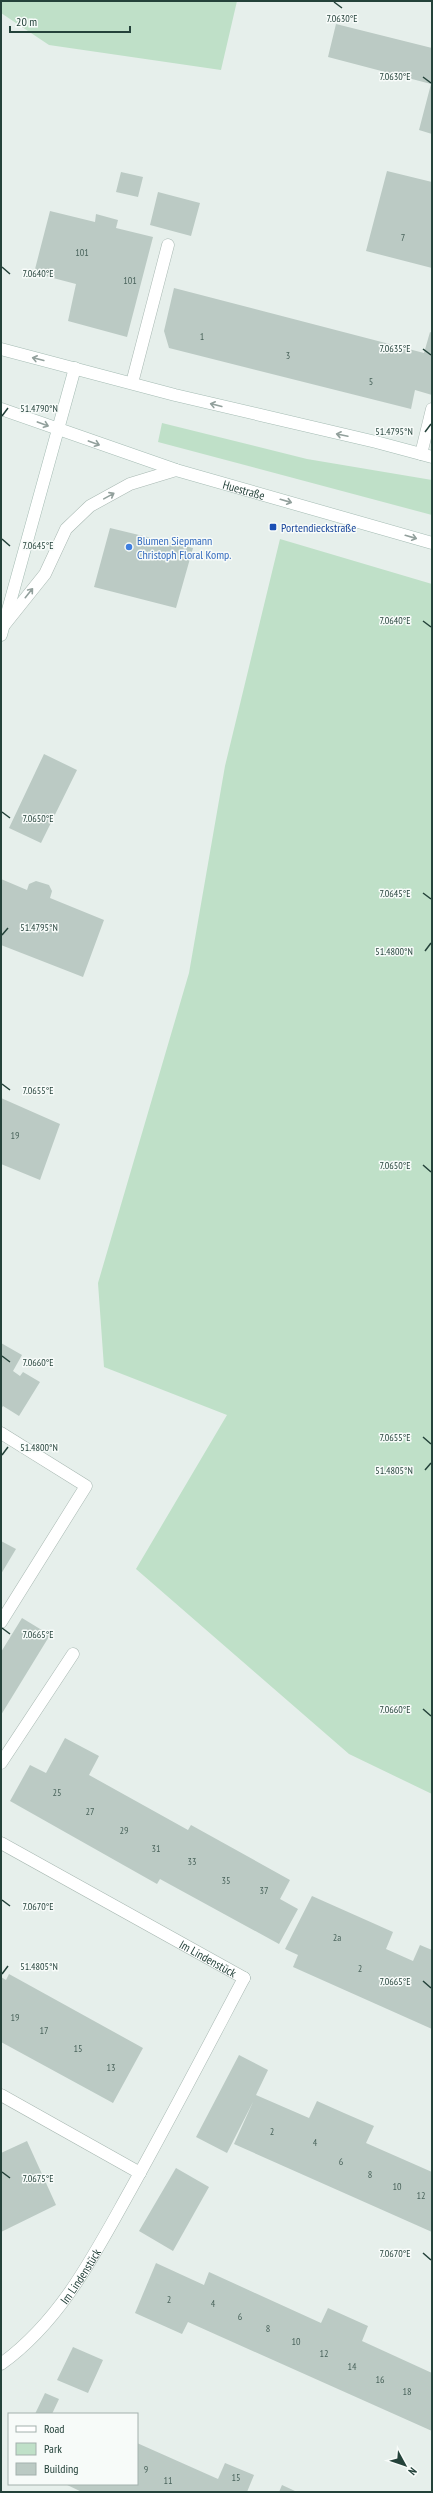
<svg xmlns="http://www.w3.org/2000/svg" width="433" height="2493" font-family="'PT Sans Narrow',sans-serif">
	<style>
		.green { fill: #bfe0c8 }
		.building { fill: #bbcac4 }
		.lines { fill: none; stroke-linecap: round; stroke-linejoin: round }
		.lane-casing { stroke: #a8b8b2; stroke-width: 13 }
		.street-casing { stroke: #a8b8b2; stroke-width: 13 }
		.secondary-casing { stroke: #a4bbb3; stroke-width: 13 }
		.lane { stroke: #fff; stroke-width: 12 }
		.street { stroke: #fff; stroke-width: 12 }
		.secondary { stroke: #fff; stroke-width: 12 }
		.oneway { stroke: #92a09c }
		.ticks { fill: none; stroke: #24423a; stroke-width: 1.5 }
		.transit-dot { fill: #1a4fb4; stroke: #f7fbf9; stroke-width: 1.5 }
		.shop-dot { fill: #3f7fe0; stroke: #f7fbf9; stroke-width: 1.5 }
		.labels { text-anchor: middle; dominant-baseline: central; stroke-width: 3; stroke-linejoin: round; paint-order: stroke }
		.number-label { font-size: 10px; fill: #4a645c }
		.street-label { font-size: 12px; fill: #24423a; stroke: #f7fbf9 }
		.transit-label { font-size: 12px; fill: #164399; stroke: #f7fbf9; text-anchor: start }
		.shop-label { font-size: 12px; fill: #366cbe; stroke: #f7fbf9; text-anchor: start }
		.ticks-label { font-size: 10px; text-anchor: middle; fill: #24423a; stroke: #f7fbf9; stroke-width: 3; stroke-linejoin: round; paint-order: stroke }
	</style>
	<rect width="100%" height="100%" fill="#e6efeb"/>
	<path class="green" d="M1,1H237L221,70L49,45L1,13Z
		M162,423L307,459L432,480V515L158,442Z
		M280,539L432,584V1794L349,1754L136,1569L227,1415L104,1367L98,1283L189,973L225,766Z"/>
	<path class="building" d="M336,24L432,48V134L419,130L431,84L328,57Z
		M387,171L432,182V268L366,251Z
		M121,172L143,177L138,197L116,192Z
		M158,192L200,203L191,236L150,225Z
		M50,211L95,222L96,214L118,220L116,228L153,237L127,337L68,321L76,284L34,273Z
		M174,288L424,353L430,332L432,333V395L415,390L411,409L169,348L164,331Z
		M110,528L193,548L176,608L94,587Z
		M44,754L77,770L41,843L9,828Z
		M1,879L27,890L29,884L36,881L49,885L52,891L50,898L104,920L83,977L1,945Z
		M1,1098L60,1124L40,1180L1,1164Z
		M1,1343L22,1355L13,1371L20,1376L23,1372L40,1382L19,1416L3,1406L1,1409Z
		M1,1541L16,1549L1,1574Z
		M22,1618L50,1635L1,1715V1652Z
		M65,1738L99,1756L89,1775L188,1830L191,1825L290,1880L280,1899L298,1909L279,1944L160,1879L157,1884L10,1801L30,1765L46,1773Z
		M312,1896L393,1932L386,1949L413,1961L420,1945L432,1950V2029L293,1967L298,1955L285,1949Z
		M9,1974L143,2048L113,2103L1,2042V1977L6,1980Z
		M239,2055L268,2070L256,2095L309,2118L317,2101L344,2113L374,2126L366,2143L432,2172V2232L234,2144L253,2102L227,2153L196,2137Z
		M27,2141L56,2205L1,2232V2153Z
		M176,2168L209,2187L173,2251L139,2231Z
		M156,2263L204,2285L209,2272L321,2323L328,2308L368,2326L362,2341L432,2373V2431L188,2322L182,2334L135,2313Z
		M73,2347L103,2360L88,2393L57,2380Z
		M45,2393L59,2399L52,2414H35Z
		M137,2443L218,2479L225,2463L254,2475L247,2492H82L65,2484H137Z
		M282,2485L295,2491V2492H279Z"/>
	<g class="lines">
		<defs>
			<g id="lane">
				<path d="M132,383L168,245"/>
				<path d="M421,454L432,409"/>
				<path d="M1,1433L86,1486L1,1622"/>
				<path d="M1,1763L73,1654"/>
				<path id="s1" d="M1,1843L244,1978"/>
				<path d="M1,2095L140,2173"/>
			</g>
			<g id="street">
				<path d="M5,624L45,574L66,529L90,506L130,484L176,470"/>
				<path id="s2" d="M1,2364C62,2320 95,2253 131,2189C170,2119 207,2048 244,1978"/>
			</g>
			<g id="secondary">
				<path d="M1,349L175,395L376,442L432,457"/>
				<path id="s3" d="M1,409L176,470L432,543"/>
				<path d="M1,635L75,368"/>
			</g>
		</defs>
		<use href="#lane" class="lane-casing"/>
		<use href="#street" class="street-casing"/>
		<use href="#secondary" class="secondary-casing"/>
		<use href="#lane" class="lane"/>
		<use href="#street" class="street"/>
		<use href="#secondary" class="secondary"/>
	</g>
	<defs><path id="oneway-shaft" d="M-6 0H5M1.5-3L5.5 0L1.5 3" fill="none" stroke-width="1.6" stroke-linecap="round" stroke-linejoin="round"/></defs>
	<g class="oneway">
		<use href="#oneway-shaft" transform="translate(38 359) rotate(-166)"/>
		<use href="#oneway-shaft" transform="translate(216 405) rotate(-166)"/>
		<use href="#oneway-shaft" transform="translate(43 424) rotate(20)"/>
		<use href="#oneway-shaft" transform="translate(342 435) rotate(-168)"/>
		<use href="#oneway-shaft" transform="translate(94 443) rotate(20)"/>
		<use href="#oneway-shaft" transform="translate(109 496) rotate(-29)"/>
		<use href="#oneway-shaft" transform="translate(286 501) rotate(16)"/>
		<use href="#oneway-shaft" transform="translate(411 537) rotate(16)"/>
		<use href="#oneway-shaft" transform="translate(29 593) rotate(-51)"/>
	</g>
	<path class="ticks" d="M334,2L342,8M423,77L431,83M2,267L10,274M423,349L431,355M2,416L8,408M425,432L431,424M2,539L10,546M423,621L431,627M2,812L10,818M423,893L431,899M2,935L8,928M425,951L431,943M2,1084L10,1090M423,1165L431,1172M2,1356L10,1362M423,1437L431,1444M2,1455L8,1447M425,1470L431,1463M2,1628L10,1634M423,1709L431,1716M2,1900L10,1906M2,1974L8,1966M423,1981L431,1988M2,2172L10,2178M423,2253L431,2260"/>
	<rect class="transit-dot" x="269" y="523" width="8" height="8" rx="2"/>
	<circle class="shop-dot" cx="129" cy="547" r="4"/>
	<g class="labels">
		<g class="number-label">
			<text x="403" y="237">7</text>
			<text x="82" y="252">101</text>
			<text x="130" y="280">101</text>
			<text x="202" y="336">1</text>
			<text x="288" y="355">3</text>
			<text x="371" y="381">5</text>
			<text x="15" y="1135">19</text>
			<text x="57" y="1792">25</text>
			<text x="90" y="1811">27</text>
			<text x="124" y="1830">29</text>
			<text x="156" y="1848">31</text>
			<text x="192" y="1861">33</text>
			<text x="226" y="1880">35</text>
			<text x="264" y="1890">37</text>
			<text x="337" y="1937">2a</text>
			<text x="360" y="1968">2</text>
			<text x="15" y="2017">19</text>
			<text x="44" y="2030">17</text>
			<text x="78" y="2048">15</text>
			<text x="111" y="2067">13</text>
			<text x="272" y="2131">2</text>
			<text x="315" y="2142">4</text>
			<text x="341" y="2161">6</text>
			<text x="370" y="2174">8</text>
			<text x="397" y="2186">10</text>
			<text x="421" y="2195">12</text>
			<text x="169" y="2299">2</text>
			<text x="213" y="2303">4</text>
			<text x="240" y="2316">6</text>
			<text x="268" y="2328">8</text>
			<text x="296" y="2341">10</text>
			<text x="324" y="2353">12</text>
			<text x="352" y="2366">14</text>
			<text x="380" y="2379">16</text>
			<text x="407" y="2391">18</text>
			<text x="146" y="2469">9</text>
			<text x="236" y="2477">15</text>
			<text x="168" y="2480">11</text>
		</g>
		<g class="street-label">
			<text stroke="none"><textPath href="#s3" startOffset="256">Huestraße</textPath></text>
			<text stroke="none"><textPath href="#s1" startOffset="237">Im Lindenstück</textPath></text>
			<text stroke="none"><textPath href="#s2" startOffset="119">Im Lindenstück</textPath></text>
		</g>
		<g class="transit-label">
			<text x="281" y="527">Portendieckstraße</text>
		</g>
		<g class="shop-label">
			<text x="137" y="540">Blumen Siepmann<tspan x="137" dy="14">Christoph Floral Komp.</tspan></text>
		</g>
	</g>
	<g class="ticks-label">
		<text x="342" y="22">7.0630°E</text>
		<text x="395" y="80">7.0630°E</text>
		<text x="38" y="277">7.0640°E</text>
		<text x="395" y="352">7.0635°E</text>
		<text x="39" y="412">51.4790°N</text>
		<text x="394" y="435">51.4795°N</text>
		<text x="38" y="549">7.0645°E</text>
		<text x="395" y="624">7.0640°E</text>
		<text x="38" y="822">7.0650°E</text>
		<text x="395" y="897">7.0645°E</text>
		<text x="39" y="931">51.4795°N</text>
		<text x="394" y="955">51.4800°N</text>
		<text x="38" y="1094">7.0655°E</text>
		<text x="395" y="1169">7.0650°E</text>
		<text x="38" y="1366">7.0660°E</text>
		<text x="395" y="1441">7.0655°E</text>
		<text x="39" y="1451">51.4800°N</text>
		<text x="394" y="1474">51.4805°N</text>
		<text x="38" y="1638">7.0665°E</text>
		<text x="395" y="1713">7.0660°E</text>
		<text x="38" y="1910">7.0670°E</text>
		<text x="39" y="1970">51.4805°N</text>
		<text x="395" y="1985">7.0665°E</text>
		<text x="38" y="2182">7.0675°E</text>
		<text x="395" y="2257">7.0670°E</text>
	</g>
	<rect width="433" height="2493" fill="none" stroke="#24423a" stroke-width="4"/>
	<rect x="8" y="2413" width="130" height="72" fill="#f7fbf9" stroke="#a3b1ad"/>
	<rect x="16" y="2426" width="20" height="6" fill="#ffffff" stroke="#a3b1ad"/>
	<text x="44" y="2433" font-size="12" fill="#24423a">Road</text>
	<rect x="16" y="2443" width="20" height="12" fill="#bfe0c8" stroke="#a3b1ad"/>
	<text x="44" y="2453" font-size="12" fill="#24423a">Park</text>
	<rect x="16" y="2463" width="20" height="12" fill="#bbcac4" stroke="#a3b1ad"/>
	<text x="44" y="2473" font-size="12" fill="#24423a">Building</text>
	<g transform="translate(405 2465) rotate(130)" stroke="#f7fbf9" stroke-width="3" paint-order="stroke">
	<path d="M0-3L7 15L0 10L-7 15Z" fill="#24423a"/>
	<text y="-6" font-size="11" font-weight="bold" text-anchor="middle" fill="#24423a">N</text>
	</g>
	<path d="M10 26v6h120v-6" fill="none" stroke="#24423a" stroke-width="2"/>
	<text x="16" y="26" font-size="12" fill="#24423a" stroke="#f7fbf9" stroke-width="3" paint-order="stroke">20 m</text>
</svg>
